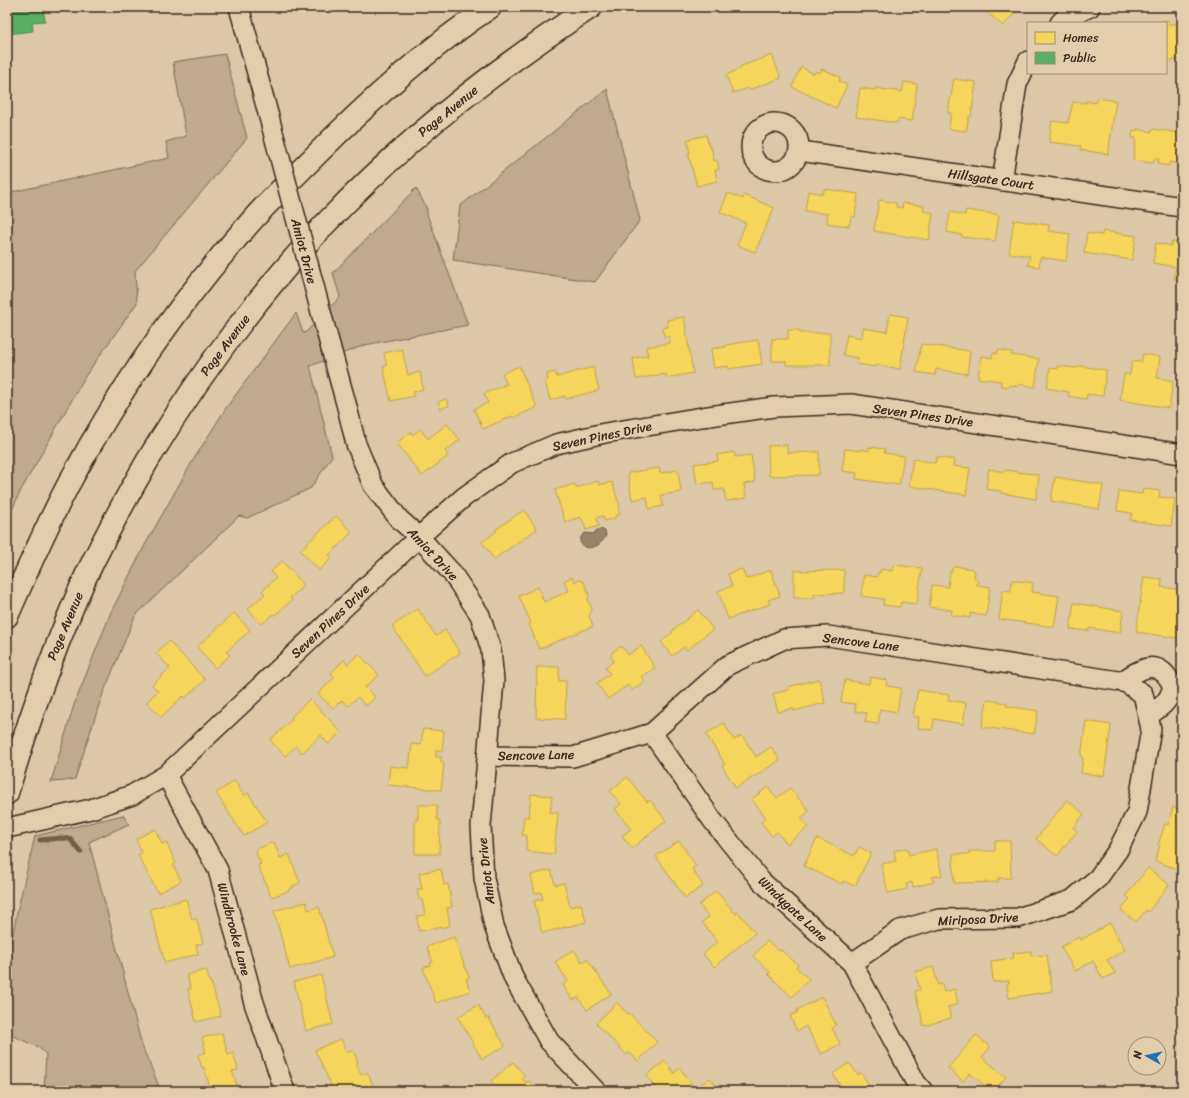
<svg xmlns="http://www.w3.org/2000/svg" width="1189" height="1098" font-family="Sriracha,sans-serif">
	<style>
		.green { fill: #bfaa8d; stroke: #7d6a56 }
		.water { fill: #96836a; stroke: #725f4c }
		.homes { fill: #f6d55c; stroke: #bea249 }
		.public { fill: #5aae61; stroke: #51864d }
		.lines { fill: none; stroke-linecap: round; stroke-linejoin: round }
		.stream { stroke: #725f4c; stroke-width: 5 }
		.minor-casing { stroke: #3b2a1e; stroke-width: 22 }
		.motorway-casing { stroke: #3b2a1e; stroke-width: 25 }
		.minor { stroke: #e3ceac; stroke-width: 19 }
		.motorway { stroke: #e3ceac; stroke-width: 22 }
		.minor-bridge-casing { stroke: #3b2a1e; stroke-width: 22; stroke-linecap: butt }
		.minor-bridge { stroke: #e3ceac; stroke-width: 19 }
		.labels { text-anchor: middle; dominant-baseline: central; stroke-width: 4; stroke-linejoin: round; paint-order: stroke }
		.street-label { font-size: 13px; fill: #3b2a1e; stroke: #e3ceac }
	</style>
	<rect width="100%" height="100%" fill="#dcc7a6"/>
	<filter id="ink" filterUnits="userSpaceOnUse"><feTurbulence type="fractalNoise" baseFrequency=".025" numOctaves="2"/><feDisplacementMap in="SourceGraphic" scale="8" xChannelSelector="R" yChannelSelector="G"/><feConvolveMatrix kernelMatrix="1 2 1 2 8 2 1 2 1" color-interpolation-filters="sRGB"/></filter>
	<g filter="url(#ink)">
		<path class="green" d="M225,54L247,138L135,271L137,303L86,375L20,492L7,521V193L169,158L166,142L186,136L173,62Z
			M607,89L640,220L595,282L453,260L460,206Z
			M416,188L427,209V214L468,325L365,345L310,366L332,456L311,488L247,518L239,516L135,616L101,699L75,779L65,781L51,782L74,705L111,612L146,543L192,462L226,408L296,313L303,333L306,332L340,297L333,273Z
			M123,815L129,824L89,842L142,1046L161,1091H44L46,1054L38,1047L7,1033V963L18,908L35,836Z"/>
		<path class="water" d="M600,529L605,531L606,535C603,545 586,554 580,542L581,537L585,533L593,534L597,530Z"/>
		<path class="homes" d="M991,7H1020L1003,26L987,12Z
			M1168,20L1169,25L1182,22V58L1167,62L1166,23H1154Z
			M772,55L781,78L749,90L748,88L733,93L726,75L742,68L741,66Z
			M801,67L814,74L816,71L820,73L822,69L840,77L839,81L847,85L836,108L792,87Z
			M954,79L976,82L971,117L969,116L966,131L949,129L951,113H948Z
			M904,82L917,84L912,121L898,119L897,123L856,117L860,88L875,90V88L902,92Z
			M1097,98L1116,101L1108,154L1080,150L1081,146L1049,142L1052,121L1068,123L1073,102L1086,103V101L1096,103Z
			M1181,122H1182V164L1169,162V166L1158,164L1159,159H1154L1153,163L1133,160L1136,138H1132L1133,130L1137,131V129L1152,132L1153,129L1179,133Z
			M706,135L709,147H711L714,161L717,160L719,169L715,170L717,181L697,186L688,153H690L687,140Z
			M824,189L858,194L855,217H851L849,226L827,223L828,214L805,211L808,191L823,194Z
			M728,193L743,199L744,195L774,208L755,252L737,245L746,223L720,212Z
			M879,200L896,203V207L902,208L903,203L924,206L923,211L933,213L929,240L874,231Z
			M966,210L999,215L995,241L962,237V235L947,232L950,212L965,215Z
			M1014,220L1049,225L1048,231L1070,234L1066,261L1040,257L1039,267L1028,265L1030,256L1009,253Z
			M1103,231L1136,236L1132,260L1084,253L1087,233L1102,235Z
			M1172,242L1182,243V280L1174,279L1176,267L1153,263L1156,243L1171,246Z
			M890,314L908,317L900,369L877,365L876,367L857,364L858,358L843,355L847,335L862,338L863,328L887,332Z
			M684,317L693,373L667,378L666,374L636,379L633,358L648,356L646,347L670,343L669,336L664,337L663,328L668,327L667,320Z
			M788,330H800V333H830V365H786V361H772V339H788Z
			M758,340L762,364L729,369L728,366L714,368L711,349L726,347V345Z
			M921,344L970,351L967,374L936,369L935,375L916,372Z
			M402,349L408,375L420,372L423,389L413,392L414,396L391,401L383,367L387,366L384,353Z
			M998,350L1012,352L1011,355L1039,359L1035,387L1020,384L1019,386L1009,385V387L1001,386V381L978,378L981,356L992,358L993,353L997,354Z
			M1143,354L1160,357L1157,378L1173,381L1169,408L1120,400L1124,374L1130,375L1132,361L1141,362Z
			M519,366L537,407L513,418L512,416L483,429L474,409L488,403L484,394L507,384L502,374Z
			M1058,366L1076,368L1080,366L1106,370L1103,396L1087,394L1086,399L1068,396L1069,392L1047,388L1050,368L1058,369Z
			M593,367L599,390L566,399L565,396L550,400L545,381L548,380L547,374L555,372L557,377Z
			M446,399L449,405L441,409L438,402Z
			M447,424L460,440L445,451L448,456L422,476L397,443L411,432L413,435L420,429L428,439Z
			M787,445V453L819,452V475L769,476L768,446Z
			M869,447L885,449L884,453L904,456L899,485L856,479L857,473L842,471L845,449L861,451V449L869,451Z
			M734,452L735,457L751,455L755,482L744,484L746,498L726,501L724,489L714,490L713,482L697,484L694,464L718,461L717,455Z
			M937,457L954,460L953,466L970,468L966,495L909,486L913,459L935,463Z
			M659,468L660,473L678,470L681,492L661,495L663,506L649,509L647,497L632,500L628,473Z
			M989,469L1004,472L1005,470L1039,475L1036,499L1001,493V491L986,489Z
			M1055,477L1103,485L1099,509L1051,501Z
			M598,481L599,485L612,482L620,507L618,508L620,514L615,516V518L605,521L603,516L596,518L599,526L586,530L582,519H581L580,517L565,522L555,490L575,484L576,488Z
			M1143,489L1160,491L1159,497L1175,499L1171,526L1130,520L1132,513L1117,511L1119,491L1142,494Z
			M524,510L537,529L494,559L482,542L497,531L495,530Z
			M336,516L352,532L329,555L332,558L319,570L300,550Z
			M282,561L304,585L290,598L292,600L275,615L273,614L262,624L248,609L265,594L262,591L276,578L271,572Z
			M893,565L922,568L917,604L901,602L900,607L883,605L884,599L861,596L864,575L877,577L878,572L880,573L881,569L892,571Z
			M955,566L972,569L975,572L974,577L978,581L977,585L990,587L986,616L970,613V618L951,615L952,610L929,607L932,585L948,587L950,572L951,573L952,569Z
			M742,569L746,579L771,570L780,596L768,600L770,604L728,619L718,591L732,586L728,574Z
			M844,570V593L814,594V598H794V571Z
			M572,577L574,582L579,580L584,582L589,595L588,600L592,609L589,616L593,626L539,649L529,624L531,623L519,596L538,587L544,602L569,591L564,581Z
			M1144,577L1162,579L1161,587L1182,590V633L1178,632L1177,638L1136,632Z
			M1012,580L1033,583L1032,592L1059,596L1054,627L999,619L1003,590L1011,591Z
			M1074,603L1123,611L1120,633L1089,628V631L1070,629Z
			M418,609L436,636L445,630L460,653L425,676L392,626Z
			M698,610L713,629L687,650L684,647L672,656L661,642L673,632L672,631Z
			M234,613L250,630L226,652L230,655L215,668L197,647Z
			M169,641L205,680L185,698L183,696L161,717L147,702L158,691L152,685L170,668L156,653Z
			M641,646L655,668L641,677L645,681L632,690L628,685L608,699L597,683L610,674L605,667L614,661L611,656L612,653L619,647L623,648L628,655Z
			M359,654L379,675L365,687L375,697L366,706L358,697L348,706L342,700L333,708L318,694L335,677L331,673L344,660L348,664Z
			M537,667H559V681H566L565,719L536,718Z
			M870,677L887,680L886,686L901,688L897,712L880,709L878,724L865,722L867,713L855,711L856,704L841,702L845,680L869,684Z
			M819,679L825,703L794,711L793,708L778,712L773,694L789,690L788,687Z
			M918,690L949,695L948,700L966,703L963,724L934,719L932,730L918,728L919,717L913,716Z
			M310,699L341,732L328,744L321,735L302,753L296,746L285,756L270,740L293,719L291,717Z
			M987,700L1007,703L1006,706L1038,711L1034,734L982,727Z
			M1086,721L1111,725L1104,776L1081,773L1083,757L1081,756Z
			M724,723L734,740L742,735L756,757L771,747L780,760L736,788L722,766L725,764L706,734Z
			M423,729L444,731L442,751L436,750V757H441V762H444L441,790L388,785L390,766L409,768L412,744L421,745Z
			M627,777L647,802L650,800L666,821L632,848L622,836L631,829L615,809L621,804L610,791Z
			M235,781L244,796L248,793L267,822L244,836L216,793Z
			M768,787L777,798L790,788L809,811L801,818L808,827L787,844L777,832L772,836L761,822L766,818L752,799Z
			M531,794L552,796L550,812L558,813L554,854L526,851L527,835H522L524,817H529Z
			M1067,800L1084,814L1073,828L1077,831L1057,856L1036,839Z
			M418,805H437V820H440L439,854H415V820H418Z
			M1173,807L1182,810V854L1177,869L1155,861L1160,846L1158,845L1165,824L1168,825Z
			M155,829L162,844L166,842L176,863L173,865L181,881L158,893L138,855L142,853L136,839Z
			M817,838L854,856L859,847L871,853L855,886L843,881L842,884L804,866Z
			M679,841L696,866L692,869L703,886L685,898L656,856Z
			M995,841H1010L1011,878H998V882L954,883L953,854H969V851H995Z
			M274,842L280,858L289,854L300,883L292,886L293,888L289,889V891L271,897L258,865L261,864L255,850Z
			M907,848L909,855L936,849L942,875L932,877L934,882L913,887L912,882L906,884L907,889L888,893L881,864L896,861L894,851Z
			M1148,868L1169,885L1148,912L1146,910L1136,922L1121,910L1130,899L1126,895Z
			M441,869L444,885L448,884L452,907L447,908L450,926L419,931L417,916L425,915L422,899H419L417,889H422L419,873Z
			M551,870L555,885L564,883L570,907L581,904L586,922L542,933L534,901L543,899L541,892L535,893L531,875Z
			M716,891L736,914L738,912L755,933L714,967L703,954L718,942L702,922L709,917L699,905Z
			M186,899L192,919L196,918L203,943L196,945L198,954L165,963L150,909Z
			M306,902L308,910L319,907L333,957L290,969L274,911Z
			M1110,923L1125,950L1107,960L1115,973L1103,979L1093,961L1075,971L1061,947L1079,937L1081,940Z
			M454,937L469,978L466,979L470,991L436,1003L423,968L431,965L430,963L433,962L427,947Z
			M767,941L779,951L781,950L798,965L796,967L809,979L792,997L768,974L770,972L753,956Z
			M574,950L582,962L587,959L611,994L587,1010L578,997L573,1000L563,985L568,981L555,962Z
			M1031,951V956L1047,955L1052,991L1009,998L1007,984L1009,983V981L993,982L991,961L1014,958L1013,953Z
			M933,967L938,985L942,984L944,992L955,989L958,1004L948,1007L951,1018L924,1026L915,991L920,990L915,972Z
			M206,970L210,983L211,982L221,1016L196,1022L188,989H191L187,975Z
			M321,975L333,1024L306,1031L294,982Z
			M822,997L836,1025L832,1028L840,1044L821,1054L806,1026L797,1031L790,1016L798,1012L797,1010Z
			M617,1003L628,1014L629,1013L657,1042L638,1061L629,1052L627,1055L596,1023Z
			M478,1005L486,1019L488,1017L505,1046L482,1059L458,1017Z
			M222,1033L228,1055L233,1053L238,1070L232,1071L237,1086L220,1091H211L204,1067L202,1068L198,1055L206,1052L202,1038Z
			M976,1035L990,1047L982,1057L1006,1077L994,1091H991L970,1073L963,1081L948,1068Z
			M341,1039L347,1053L353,1050L358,1063L356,1064L361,1075L367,1072L373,1085L360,1091H339L337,1087L333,1089L315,1050Z
			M665,1061L674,1073L680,1068L695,1089L710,1078L720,1091H659L656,1087L655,1088L647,1075Z
			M513,1062L525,1076L522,1078L526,1083L529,1081L538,1091H500L491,1081Z
			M849,1063L858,1075L861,1073L873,1091H831L840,1085L833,1074Z"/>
		<path class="public" d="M7,7H43L45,21L32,22L33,31L7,34Z"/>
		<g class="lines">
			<path class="stream" d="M40,840L61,838L70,839L81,852"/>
			<defs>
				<path id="minor" d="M239,7L269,117
					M1060,23L1065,18L1090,7
					M751 147a24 24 0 1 1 48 0a24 24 0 1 1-48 0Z
					M800,151L1182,207
					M1002,181L1017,84L1028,61
					M322,316L347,407L356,444L373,485L399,519L419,537L452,573L480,615L491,650L494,681L481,826L484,878L494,926L514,979L549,1041L596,1091
					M1121,682C1142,667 1160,657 1173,687C1168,703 1161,707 1148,716
					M652,733L713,821L761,881L852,963L916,1083L923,1091
					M488,756L573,757L652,733L728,665L784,639L828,636L1125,682L1143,694L1151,729L1137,812L1118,850L1098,878L1072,900L1018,918L939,919L900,930L852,963
					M166,775L218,870L254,1003L285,1091
					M7,828L91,809L132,795L166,775L419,537L464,497L512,463L556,444L605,433L702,417L774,407L851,404L1182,454"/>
				<path id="motorway" d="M7,616C28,569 48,521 73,476C123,384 184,296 254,218C272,198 291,180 310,161C365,105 424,51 490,7
					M7,793C29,719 54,647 86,576C105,536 126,498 148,460C199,375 258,295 326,223C405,140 495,69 591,7"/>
			</defs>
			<use href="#minor" class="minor-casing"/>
			<use href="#motorway" class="motorway-casing"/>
			<use href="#minor" class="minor"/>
			<use href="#motorway" class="motorway"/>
			<defs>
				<path id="minor-bridge" d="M269,117L322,316"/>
			</defs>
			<use href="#minor-bridge" class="minor-bridge-casing"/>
			<use href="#minor-bridge" class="minor-bridge"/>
		</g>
	</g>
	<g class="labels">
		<g class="street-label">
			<text transform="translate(448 111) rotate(-39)">Page Avenue</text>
			<text transform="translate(991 179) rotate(8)">Hillsgate Court</text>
			<text transform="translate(304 251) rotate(75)">Amiot Drive</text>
			<text transform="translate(225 345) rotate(-53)">Page Avenue</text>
			<text transform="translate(923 415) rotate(8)">Seven Pines Drive</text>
			<text transform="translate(602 436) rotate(-12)">Seven Pines Drive</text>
			<text transform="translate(433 554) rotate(47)">Amiot Drive</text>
			<text transform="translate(330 621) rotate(-43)">Seven Pines Drive</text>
			<text transform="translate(65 626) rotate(-67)">Page Avenue</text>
			<text transform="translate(861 642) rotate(7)">Sencove Lane</text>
			<text transform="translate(536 755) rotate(-1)">Sencove Lane</text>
			<text transform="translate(486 871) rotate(-97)">Amiot Drive</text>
			<text transform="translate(793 909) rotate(43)">Windygate Lane</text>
			<text transform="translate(978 919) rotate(-3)">Miriposa Drive</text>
			<text transform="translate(234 929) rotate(75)">Windbrooke Lane</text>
		</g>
	</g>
	<rect width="1189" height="1098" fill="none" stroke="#e3ceac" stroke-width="24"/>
	<rect x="12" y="12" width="1165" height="1074" fill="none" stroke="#3b2a1e" stroke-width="1.5" filter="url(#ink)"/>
	<rect x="1027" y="22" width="140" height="52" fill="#e3ceac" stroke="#a08c73"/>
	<rect x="1035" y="32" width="20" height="12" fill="#f6d55c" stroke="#a08c73"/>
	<text x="1063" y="42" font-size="12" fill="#3b2a1e">Homes</text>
	<rect x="1035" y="52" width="20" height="12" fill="#5aae61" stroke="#a08c73"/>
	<text x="1063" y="62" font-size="12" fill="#3b2a1e">Public</text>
	<g transform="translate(1147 1056) rotate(278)"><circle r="19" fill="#e3ceac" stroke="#a08c73"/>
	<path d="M0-3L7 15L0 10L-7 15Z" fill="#1f6fb2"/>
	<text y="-6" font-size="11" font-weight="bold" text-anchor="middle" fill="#3b2a1e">N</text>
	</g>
</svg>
